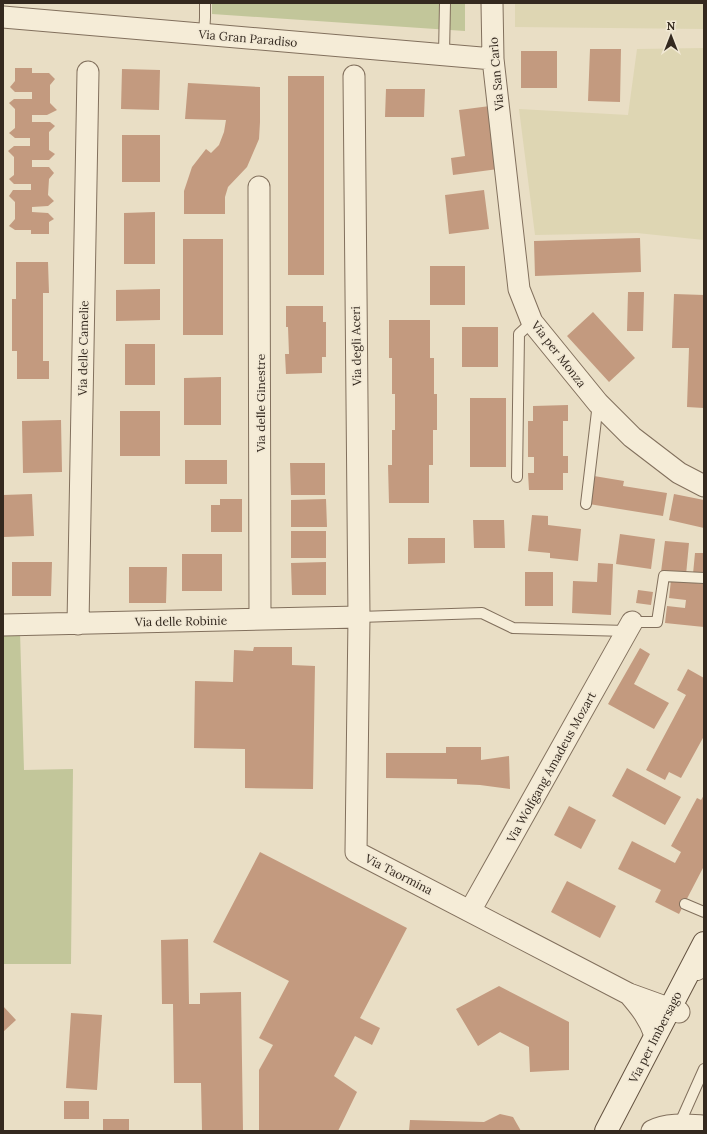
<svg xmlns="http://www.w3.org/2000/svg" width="707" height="1134" font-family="Lora,serif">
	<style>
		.farmland { fill: #ded6b3 }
		.green { fill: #c2c69a }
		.building { fill: #c39a7f }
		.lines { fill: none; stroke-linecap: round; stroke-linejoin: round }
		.service-casing { stroke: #82705d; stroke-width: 12 }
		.minor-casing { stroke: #82705d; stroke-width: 23 }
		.secondary-casing { stroke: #645240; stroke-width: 24 }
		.service { stroke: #f5ecd7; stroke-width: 10 }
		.minor { stroke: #f5ecd7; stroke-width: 21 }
		.secondary { stroke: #f5ecd7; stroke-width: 22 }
		.labels { text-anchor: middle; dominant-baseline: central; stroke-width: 3; stroke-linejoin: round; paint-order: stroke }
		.street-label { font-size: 12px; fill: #34291f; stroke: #f1e8d4 }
	</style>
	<rect width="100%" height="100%" fill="#e9dec5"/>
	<path class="farmland" d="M515,3H704V29L515,27Z
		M704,48V240L637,233L535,235L519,109L628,115L637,49Z"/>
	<path class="green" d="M212,3H465V31L212,14Z
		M20,631L24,770L73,769L71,964H3V632Z"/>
	<path class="building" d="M590,49H621L620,102L588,101Z
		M521,51H557V88H521Z
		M15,68H32V73H49L55,79L50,85V103L57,110L47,115H32V122H50L55,126L49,132V150L55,154L49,160H32V167H49L54,173L49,179L48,195L54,201L48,206L32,207V212L48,213L54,219L49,222V234H31V230H15L9,226L15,219V202L9,196L13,190H31V184H14L9,179L14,175V157L8,151L14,146H30V138H15L9,133L15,128V109L9,103L14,99H32V92H15L10,87L15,81Z
		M122,69L160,70L159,110L121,109Z
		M288,76H324V275H288Z
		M188,83L260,87V122L259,139L247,167L228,187L225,197V214H184V191L192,167L206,149L211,153L219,145L224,132L226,120L185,119Z
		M386,89H425L424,117H385Z
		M490,106L498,169L453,175L451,158L465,156L459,110Z
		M122,135H160V182H122Z
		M484,190L489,229L449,234L445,195Z
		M155,212V264H124V213Z
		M640,238L641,272L535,276L534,241Z
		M183,239H223V335H183Z
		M16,262H48L49,293H43V361H49V379H17V351H12V299H16Z
		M430,266H465V305H430Z
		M160,289V320L116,321V290Z
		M628,292H644L643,331H627Z
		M674,294L704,295V408L687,407L689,348H672Z
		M286,306H323V322H326V357H322V373L286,374L285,354H289L288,327H286Z
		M593,312L635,358L609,382L567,336Z
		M389,320H430V358H434V394H437V430H433V465H429V503H389L388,465H392V430H395V394H392V358H389Z
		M462,327H498V367H462Z
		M125,344H155V385H125Z
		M221,377V425H184V378Z
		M470,398H506V467H470Z
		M568,405V421H563V456H568V473H563V490H529L528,473H534V457H528V421H533V406Z
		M120,411H160V456H120Z
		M61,420L62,472L23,473L22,421Z
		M185,460H227V484H185Z
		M290,463H325V495H291Z
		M594,476L624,481L623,486L667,493L663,516L589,504Z
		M32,494L34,536L3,537V495Z
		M674,494L704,500V528L669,520Z
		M220,499H242V532H211V505H220Z
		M326,499L327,527H291V500Z
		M532,515L548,516V525L581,529L578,561L550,558V553L528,551Z
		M473,520H504L505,548H474Z
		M291,531H326V558H291Z
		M620,534L655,539L651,569L616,564Z
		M408,538H445V563L408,564Z
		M665,541L689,543L686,575L661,572Z
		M695,553H704V575L693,574Z
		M182,554H222V591H182Z
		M12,562H52L51,596H12Z
		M326,562V595H292L291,563Z
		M598,563L613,564L611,615L572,613L573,581L597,582Z
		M129,567H167L166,603H129Z
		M525,572H553V606H525Z
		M671,580L704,584V627L665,623L667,606L685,608L686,600L669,598Z
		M638,590L653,592L651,605L636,603Z
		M254,647H292V665L315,666L313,789L245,788V749L194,748L195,681L233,682L234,650L253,651Z
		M640,648L650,654L634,684L669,703L654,729L608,704Z
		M688,669L704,678V736L681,778L669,772L665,780L646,770L686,695L677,690Z
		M446,747H481V760L509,756L510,789L480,785L457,784V779L386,778V753H446Z
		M627,768L681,797L665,825L612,796Z
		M704,795V866L679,914L655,902L661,890L618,869L632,841L675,863L681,852L671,846L697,798L701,800Z
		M569,806L596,820L581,849L554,835Z
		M260,852L407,928L360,1018L380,1028L372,1045L355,1036L334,1076L357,1092L338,1131H259V1070L273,1045L259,1038L289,981L213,942Z
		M567,881L616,906L600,938L551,912Z
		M188,939L189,1004H200V993L241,992L243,1131H202L201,1083H174L173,1004H162L161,940Z
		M499,986L569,1022V1070L530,1072L529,1047L500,1032L478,1046L456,1009Z
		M3,1006L16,1020L3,1032Z
		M71,1013L102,1015L97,1090L66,1088Z
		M64,1101H89V1119H64Z
		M500,1114L513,1117L521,1131H409L410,1120L484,1122Z
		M103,1119H129V1131H103Z"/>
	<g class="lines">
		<defs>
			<path id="service" d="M204,34L205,18V3
				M444,54L445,3
				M517,477L519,334L532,322
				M586,504L598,403
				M359,617L482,613L513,628L627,631
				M632,622H657L664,576L704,578
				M685,904L704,912
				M698,975L704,972
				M679,1125L704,1069"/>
			<path id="minor" d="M492,3L493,59L519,289L532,322L598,403L632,437L679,473L704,486
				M3,17L493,59
				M354,76L359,617L356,852L629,994L679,1012
				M259,187L260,619
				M78,624L88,72
				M3,625L359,617
				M470,911L632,622
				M629,994C641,1008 649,1018 655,1035
				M652,1131C667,1123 687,1125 704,1126"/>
			<path id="secondary" d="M606,1131L704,943"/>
		</defs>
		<use href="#service" class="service-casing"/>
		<use href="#minor" class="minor-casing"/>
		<use href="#secondary" class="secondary-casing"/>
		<use href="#service" class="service"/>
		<use href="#minor" class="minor"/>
		<use href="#secondary" class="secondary"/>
	</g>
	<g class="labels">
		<g class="street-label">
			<text transform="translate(248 38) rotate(5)">Via Gran Paradiso</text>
			<text transform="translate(496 74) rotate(-95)">Via San Carlo</text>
			<text transform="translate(356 346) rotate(-91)">Via degli Aceri</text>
			<text transform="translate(83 348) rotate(-89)">Via delle Camelie</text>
			<text transform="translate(559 354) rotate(52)">Via per Monza</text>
			<text transform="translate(260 403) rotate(-90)">Via delle Ginestre</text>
			<text transform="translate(181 621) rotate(-1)">Via delle Robinie</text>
			<text transform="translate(551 767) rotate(-61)">Via Wolfgang Amadeus Mozart</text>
			<text transform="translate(399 874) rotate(27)">Via Taormina</text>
			<text transform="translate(655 1037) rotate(-63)">Via per Imbersago</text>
		</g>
	</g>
	<rect width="707" height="1134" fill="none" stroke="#34291f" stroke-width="8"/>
	<g transform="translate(671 36)" stroke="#f1e8d4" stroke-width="3" paint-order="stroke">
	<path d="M0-3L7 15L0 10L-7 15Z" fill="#34291f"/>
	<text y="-6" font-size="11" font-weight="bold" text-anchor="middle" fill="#34291f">N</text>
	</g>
</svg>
